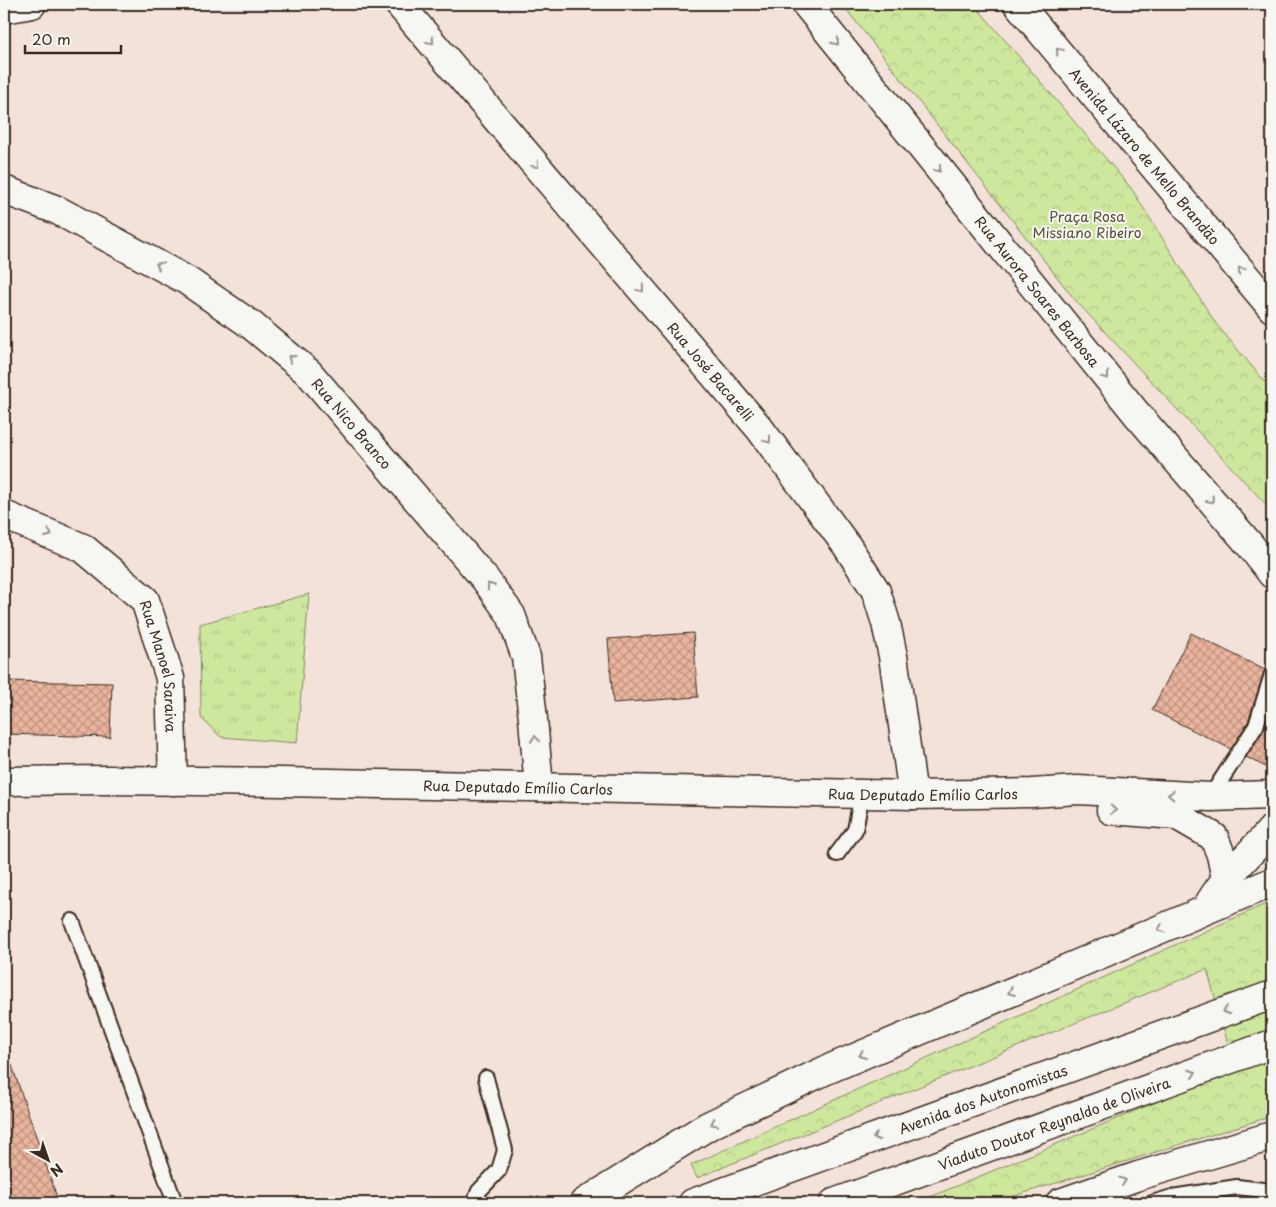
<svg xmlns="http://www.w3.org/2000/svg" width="1276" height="1207" font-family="'Playpen Sans',sans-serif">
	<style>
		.grass { fill: url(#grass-tufts); stroke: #84885e }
		.park { fill: url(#park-crowns); stroke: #84885e }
		.building { fill: url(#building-cross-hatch); stroke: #3b2a1e }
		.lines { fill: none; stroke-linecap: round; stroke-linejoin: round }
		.lane-casing { stroke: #3b2a1e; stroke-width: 18 }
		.street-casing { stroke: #3b2a1e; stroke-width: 31 }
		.secondary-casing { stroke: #3b2a1e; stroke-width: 31 }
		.primary-casing { stroke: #3b2a1e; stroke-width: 31 }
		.lane { stroke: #f6f6f2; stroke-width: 14 }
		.street { stroke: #f6f6f2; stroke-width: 28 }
		.secondary { stroke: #f6f6f2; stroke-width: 28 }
		.primary { stroke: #f6f6f2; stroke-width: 28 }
		.oneway { stroke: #989088 }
		.labels { text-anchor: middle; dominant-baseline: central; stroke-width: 4; stroke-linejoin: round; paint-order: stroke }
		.street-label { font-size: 14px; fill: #3b2a1e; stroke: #f6f6f2 }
		.park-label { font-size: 14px; fill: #585037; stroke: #f6f6f2 }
	</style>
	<defs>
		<pattern id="grass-tufts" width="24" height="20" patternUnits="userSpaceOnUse" patternTransform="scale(1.25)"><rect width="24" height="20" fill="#cde79d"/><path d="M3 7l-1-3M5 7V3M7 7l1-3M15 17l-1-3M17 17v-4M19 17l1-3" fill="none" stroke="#b1c687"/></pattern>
		<pattern id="park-crowns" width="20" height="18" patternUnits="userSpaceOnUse" patternTransform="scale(1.25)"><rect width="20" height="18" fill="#cde79d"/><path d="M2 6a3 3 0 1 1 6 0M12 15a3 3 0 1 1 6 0" fill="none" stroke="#b1c687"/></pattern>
		<pattern id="building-cross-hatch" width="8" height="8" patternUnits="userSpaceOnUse" patternTransform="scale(1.25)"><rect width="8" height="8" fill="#eab49e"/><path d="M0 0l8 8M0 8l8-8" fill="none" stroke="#bf9380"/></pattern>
	</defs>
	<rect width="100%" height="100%" fill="#f2e2d9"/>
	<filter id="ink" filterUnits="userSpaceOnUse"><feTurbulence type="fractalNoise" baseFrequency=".02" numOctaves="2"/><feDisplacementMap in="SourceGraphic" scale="10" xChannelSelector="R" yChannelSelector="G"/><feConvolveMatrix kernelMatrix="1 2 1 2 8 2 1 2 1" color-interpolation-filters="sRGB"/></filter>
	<g filter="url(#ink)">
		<path class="grass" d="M309,594L297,743L221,737L201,718L200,624Z"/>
		<path class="park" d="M842,4H974L1131,188L1216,324L1272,390V511L1076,301Z
			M1272,901V1116L992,1203H916L1235,1069L1207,969L697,1178L691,1165Z"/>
		<path class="building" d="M693,633L698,697L613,703L608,639Z
			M1191,633L1265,670L1248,722L1231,749L1152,710Z
			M4,681L112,683L110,737L4,734Z
			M1272,703V770L1246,757L1263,731Z
			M8,1054L59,1203H4V1055Z"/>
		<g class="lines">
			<defs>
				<path id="lane" d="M1210,797L1256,726L1272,674
					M837,854L855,830L862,794
					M72,921L175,1203
					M474,1203L479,1191L499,1170L505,1150L486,1078
					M1152,1203L1172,1197L1237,1187L1272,1191"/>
				<g id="street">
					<path id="s1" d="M399,4L760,429L847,546L876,591L886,623L893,656L913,795"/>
					<path id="s2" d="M4,190L57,210L186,280L250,324L309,373L485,579L511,615L526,657L533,719L539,787"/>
					<path id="s3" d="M4,515L83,548L145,600L170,678L173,781"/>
				</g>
				<g id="secondary">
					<path d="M4,9L32,4"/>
					<path id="s4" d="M4,781L109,780L282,782L913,795L1032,793L1078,790L1210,797L1272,795"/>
					<path d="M1111,810L1176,815L1214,837L1221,855L1226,879"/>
				</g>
				<g id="primary">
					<path id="s5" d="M806,4L1136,413L1250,545L1272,574"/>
					<path id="s6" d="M1018,4L1272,308"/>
					<path d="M1206,909C1222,879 1249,855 1272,829"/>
					<path d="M584,1203L708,1126L824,1071L1272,882"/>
					<path id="s7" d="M693,1203L1272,995"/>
					<path id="s8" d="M834,1203L1272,1044"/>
					<path d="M1060,1203L1138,1176L1272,1136"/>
				</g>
			</defs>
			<use href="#lane" class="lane-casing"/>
			<use href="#street" class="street-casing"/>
			<use href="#secondary" class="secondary-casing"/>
			<use href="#primary" class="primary-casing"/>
			<use href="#lane" class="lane"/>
			<use href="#street" class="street"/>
			<use href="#secondary" class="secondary"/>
			<use href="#primary" class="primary"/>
		</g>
		<defs><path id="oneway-chevron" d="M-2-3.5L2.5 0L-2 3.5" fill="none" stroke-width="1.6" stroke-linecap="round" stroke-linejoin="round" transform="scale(1.25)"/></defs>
		<g class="oneway">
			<use href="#oneway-chevron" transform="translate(431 41) rotate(50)"/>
			<use href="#oneway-chevron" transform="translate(836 42) rotate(51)"/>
			<use href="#oneway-chevron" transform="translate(1059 51) rotate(-130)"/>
			<use href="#oneway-chevron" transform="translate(536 165) rotate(50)"/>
			<use href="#oneway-chevron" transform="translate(938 169) rotate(51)"/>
			<use href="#oneway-chevron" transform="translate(159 265) rotate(-151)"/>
			<use href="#oneway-chevron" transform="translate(1241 270) rotate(-130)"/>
			<use href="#oneway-chevron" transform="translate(641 289) rotate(50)"/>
			<use href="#oneway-chevron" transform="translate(291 358) rotate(-141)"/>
			<use href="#oneway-chevron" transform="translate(1106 376) rotate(51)"/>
			<use href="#oneway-chevron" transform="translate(768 440) rotate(53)"/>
			<use href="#oneway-chevron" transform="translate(1211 500) rotate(49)"/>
			<use href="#oneway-chevron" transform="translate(49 534) rotate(23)"/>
			<use href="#oneway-chevron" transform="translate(490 586) rotate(-126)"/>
			<use href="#oneway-chevron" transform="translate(535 739) rotate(-95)"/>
			<use href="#oneway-chevron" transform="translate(1171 795) rotate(-177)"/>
			<use href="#oneway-chevron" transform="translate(1113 810) rotate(4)"/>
			<use href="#oneway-chevron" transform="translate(1161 929) rotate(157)"/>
			<use href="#oneway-chevron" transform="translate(1011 992) rotate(157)"/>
			<use href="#oneway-chevron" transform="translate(1226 1011) rotate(160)"/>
			<use href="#oneway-chevron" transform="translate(862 1055) rotate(157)"/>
			<use href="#oneway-chevron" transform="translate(1193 1073) rotate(-20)"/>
			<use href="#oneway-chevron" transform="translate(714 1123) rotate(154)"/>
			<use href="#oneway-chevron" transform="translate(876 1137) rotate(160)"/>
			<use href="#oneway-chevron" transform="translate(1123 1181) rotate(-19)"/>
		</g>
	</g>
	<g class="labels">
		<g class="street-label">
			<text stroke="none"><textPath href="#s6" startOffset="198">Avenida Lázaro de Mello Brandão</textPath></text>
			<text stroke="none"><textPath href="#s5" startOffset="369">Rua Aurora Soares Barbosa</textPath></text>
			<text stroke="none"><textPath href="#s1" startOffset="482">Rua José Bacarelli</textPath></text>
			<text stroke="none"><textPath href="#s2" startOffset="424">Rua Nico Branco</textPath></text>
			<text stroke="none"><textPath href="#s3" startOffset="235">Rua Manoel Saraiva</textPath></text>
			<text stroke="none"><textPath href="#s4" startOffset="514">Rua Deputado Emílio Carlos</textPath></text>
			<text stroke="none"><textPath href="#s4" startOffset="919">Rua Deputado Emílio Carlos</textPath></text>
			<text stroke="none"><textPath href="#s7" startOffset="308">Avenida dos Autonomistas</textPath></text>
			<text stroke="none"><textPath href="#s8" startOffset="234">Viaduto Doutor Reynaldo de Oliveira</textPath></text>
		</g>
		<g class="park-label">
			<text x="1087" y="216">Praça Rosa<tspan x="1087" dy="16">Missiano Ribeiro</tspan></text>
		</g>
	</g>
	<rect width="1276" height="1207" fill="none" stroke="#f6f6f2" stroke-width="20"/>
	<rect x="10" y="10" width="1256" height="1187" fill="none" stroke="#3b2a1e" stroke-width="2" filter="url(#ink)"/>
	<g transform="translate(48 1160) rotate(140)" stroke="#f6f6f2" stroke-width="4" paint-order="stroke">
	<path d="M0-4L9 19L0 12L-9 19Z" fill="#3b2a1e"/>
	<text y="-8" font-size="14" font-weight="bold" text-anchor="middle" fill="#3b2a1e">N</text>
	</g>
	<path d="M25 45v8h96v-8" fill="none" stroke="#3b2a1e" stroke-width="2.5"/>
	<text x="32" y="45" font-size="15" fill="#3b2a1e" stroke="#f6f6f2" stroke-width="4" paint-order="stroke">20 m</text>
</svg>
